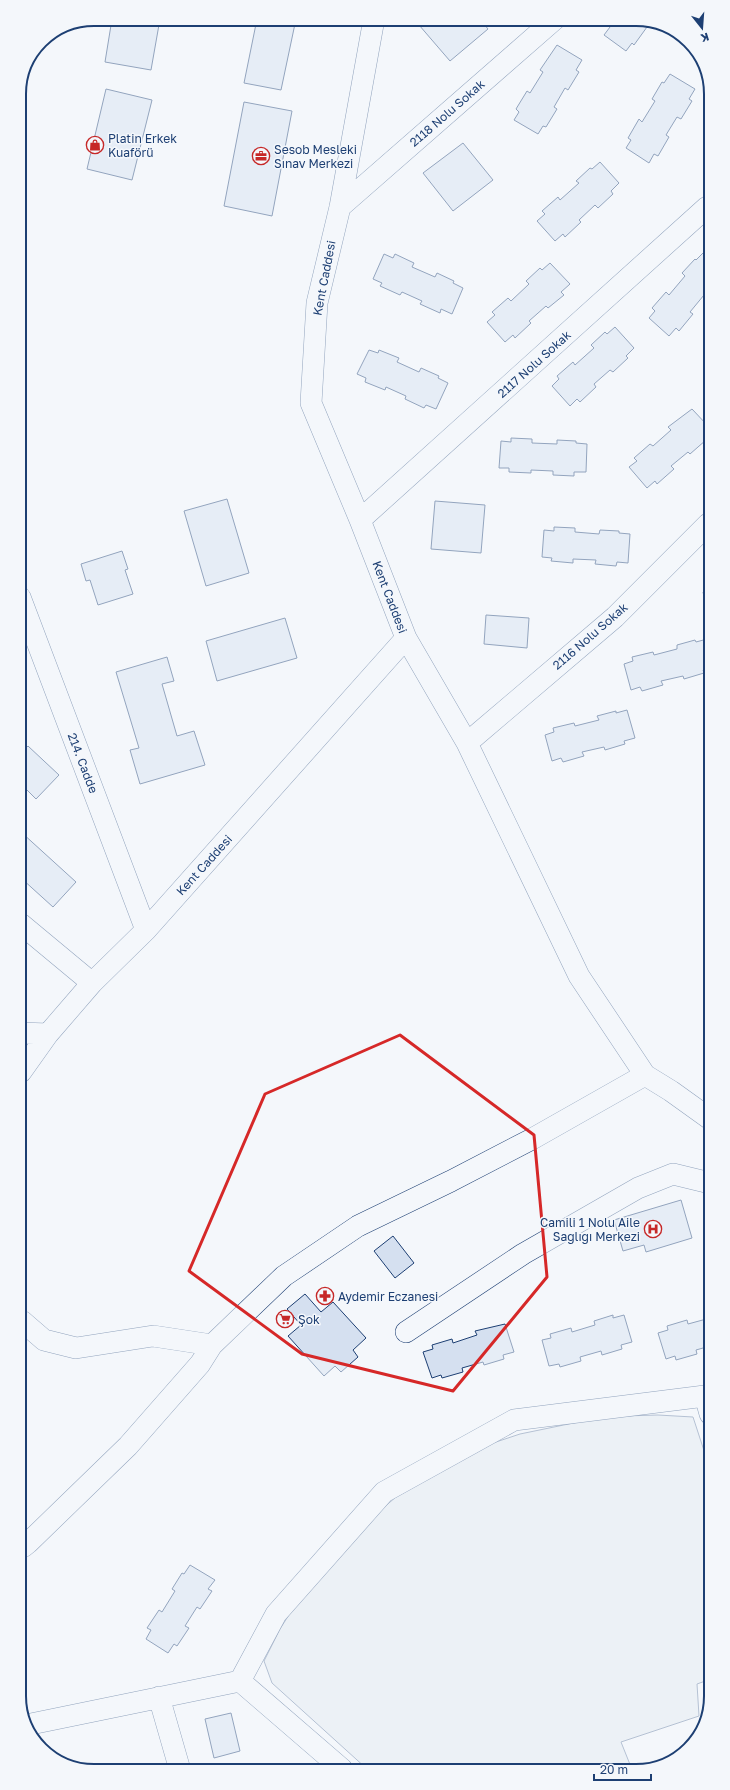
<svg xmlns="http://www.w3.org/2000/svg" width="730" height="1790" font-family="'Golos Text',sans-serif">
	<style>
		.green { fill: #e3e9f0; stroke: #687fa3 }
		.building { fill: #d5e0f0; stroke: #1d3f73 }
		.lines { fill: none; stroke-linecap: round; stroke-linejoin: round }
		.minor-casing { stroke: #1d3f73; stroke-width: 22 }
		.minor { stroke: #f4f7fb; stroke-width: 21 }
		.marked { fill: none; stroke: #d62828; stroke-width: 3; stroke-linejoin: round }
		.labels { text-anchor: middle; dominant-baseline: central; stroke-width: 3; stroke-linejoin: round; paint-order: stroke }
		.street-label { font-size: 12px; fill: #1d3f73; stroke: #f4f7fb }
		.poi-label { font-size: 12px; fill: #1d3f73; stroke: #f4f7fb; text-anchor: start }
		.rim { fill: none; stroke: #1d3f73; stroke-width: 2 }
	</style>
	<rect width="100%" height="100%" fill="#f4f7fb"/>
	<path class="green" d="M658,1415L693,1417L710,1469L711,1679L697,1684L699,1716L621,1742L631,1767L367,1769L272,1683L264,1661L280,1629L299,1599L369,1520L396,1497L487,1445L520,1434L588,1420L623,1416Z"/>
	<path class="building" d="M112,19H160L151,70L105,62Z
		M257,19H296L281,90L244,83Z
		M426,19H480L488,29L450,61L419,25Z
		M610,19H641L647,21L644,25L647,27L634,45L632,43L626,51L604,35L610,27L606,25Z
		M557,45L582,60L576,70L579,72L568,90L565,88L554,107L557,109L546,127L543,126L538,134L514,120L519,112L516,109L527,91L530,93L543,72L540,70Z
		M670,74L695,89L689,99L692,101L681,119L677,117L666,135L669,137L658,156L654,154L649,163L626,148L631,140L628,138L639,119L642,122L655,101L652,99L662,82L664,83Z
		M106,89L152,100L132,180L87,169Z
		M244,102L292,111L272,216L224,206Z
		M463,143L493,180L453,211L423,173Z
		M600,162L619,183L611,191L613,194L598,208L595,205L579,220L581,222L565,237L563,234L555,241L537,221L545,214L542,211L558,197L560,200L579,183L576,181L590,168L592,169Z
		M704,252L708,255V297L704,295L690,312L693,314L679,331L676,328L669,336L649,318L655,311L652,308L666,292L669,295L685,276L682,273L695,259L696,260Z
		M384,254L393,258L395,254L414,263L412,267L435,277L437,273L454,281L453,283L463,288L452,314L441,309L440,313L420,304L422,301L402,292L400,295L380,286L382,283L373,279Z
		M550,263L570,284L561,292L564,295L548,308L546,306L529,321L531,323L515,338L513,335L505,342L487,322L495,315L492,312L508,298L511,301L529,284L526,281L540,268L542,270Z
		M615,327L634,348L626,356L628,358L613,372L610,370L594,384L596,387L580,402L577,399L570,406L552,386L559,379L557,376L573,362L575,365L594,348L591,345L605,332L607,334Z
		M369,350L378,353L379,350L399,358L397,362L419,372L421,368L439,376L438,378L448,383L436,409L426,405L424,408L405,399L406,396L386,387L385,390L365,382L366,378L357,374Z
		M692,409L708,426V433L703,438L706,440L690,454L688,452L671,466L674,469L657,484L655,481L647,488L629,467L637,461L634,458L650,444L653,446L671,430L668,427Z
		M511,438L532,439V443L557,444V440L576,441V443L587,444L586,472H574V476L553,475V471L531,470V473L509,472V468H499L501,441L511,442Z
		M227,499L249,573L206,586L184,511Z
		M435,501L485,505L481,553L431,549Z
		M554,527L575,528V532L599,534L600,530L619,531V533L630,534L628,563L617,562L616,566L595,564L596,560L573,559V563L551,561L552,558L542,557L544,530L554,531Z
		M122,551L128,569L125,570L133,594L98,605L90,580L86,581L81,564Z
		M708,591V614L703,592Z
		M486,615L529,618L527,648L484,644Z
		M285,618L297,658L217,681L206,641Z
		M707,639L708,646L709,668L703,670L704,673L684,679L683,676L661,681L663,685L642,691L640,687L631,690L624,664L633,661L632,657L653,652L654,655L677,649V645L695,640L696,642Z
		M167,657L174,681L162,684L177,736L194,731L205,765L140,784L130,750L139,748L116,672Z
		M627,710L635,738L624,741L625,744L605,750L604,747L582,752L584,756L563,762L561,758L552,761L545,735L554,732L553,728L574,723L575,726L599,720L597,716L616,711V713Z
		M28,746L59,775L36,799L21,784V753Z
		M21,832L76,882L53,907L21,878Z
		M681,1200L692,1238L646,1252L644,1245L623,1251L614,1220Z
		M393,1236L414,1263L395,1278L374,1251Z
		M305,1294L321,1312L333,1302L366,1338L353,1350L358,1357L341,1372L335,1366L324,1376L288,1336L301,1325L287,1309Z
		M613,1315V1318L624,1315L632,1342L621,1345L622,1349L602,1355L601,1351L580,1357L581,1361L560,1367L559,1364L549,1366L542,1340L551,1338L550,1334L571,1328L572,1332L595,1325L594,1321Z
		M710,1318V1346L696,1350L697,1354L676,1360L675,1356L666,1359L658,1333L668,1330L667,1326L687,1320L688,1324Z
		M505,1324L514,1352L503,1355L504,1359L484,1365L483,1362L462,1368L463,1372L442,1378L441,1375L432,1378L423,1352L433,1349L432,1345L452,1339L453,1343L477,1335L475,1331Z
		M190,1565L215,1580L208,1589L212,1591L200,1609L197,1607L185,1626L189,1628L177,1646L174,1644L168,1653L146,1639L151,1630L147,1628L159,1610L162,1612L175,1591L172,1589L182,1573L184,1574Z
		M231,1713L240,1751L214,1758L205,1719Z"/>
	<g class="lines">
		<defs>
			<path id="minor" d="M340,207L555,19
				M360,520L707,207
				M20,597L146,930
				M406,638L467,743L579,976L645,1075L671,1091L710,1119
				M467,743L615,617L708,524
				M21,924L92,983
				M21,1033L48,1034
				M21,1072L48,1034L92,983L146,930L406,638L360,520L311,403L317,303L340,207L374,19
				M22,1321L44,1340L76,1348L153,1336L212,1345L200,1364L128,1446L28,1543L23,1547
				M406,1332L523,1254L638,1188L673,1174L710,1183
				M212,1345L284,1276L358,1226L451,1181L532,1139L645,1075
				M710,1396H705L710,1414
				M240,1681L276,1614L384,1492L514,1420L705,1396
				M159,1697L180,1770
				M26,1725L240,1681L342,1769"/>
		</defs>
		<use href="#minor" class="minor-casing"/>
		<use href="#minor" class="minor"/>
	</g>
	<path d="M0 0H730V1790H0ZM400,1035L534,1135L547,1277L453,1391L302,1354L189,1271L265,1094Z" fill="#f4f7fb" fill-opacity=".55" fill-rule="evenodd"/>
	<path class="marked" d="M400,1035L534,1135L547,1277L453,1391L302,1354L189,1271L265,1094Z"/>
	<defs>
		<symbol id="shop-ring" viewBox="-11 -11 22 22"><circle r="9.5" fill="#f4f7fb" stroke="#c62828" stroke-width="1.5"/><path d="M-5-2.5h2.3a2.7 3.5 0 0 1 5.4 0H5L5.5 6h-11ZM-1.5-2.5h3a1.5 2.3 0 0 0-3 0Z" fill="#c62828"/></symbol>
		<symbol id="office-ring" viewBox="-11 -11 22 22"><circle r="9.5" fill="#f4f7fb" stroke="#c62828" stroke-width="1.5"/><path d="M-6-3h4V-5.5h4V-3h4V5H-6ZM-1-4.5V-3h2v-1.5ZM-6 0V1H6V0Z" fill="#c62828"/></symbol>
		<symbol id="hospital-ring" viewBox="-11 -11 22 22"><circle r="9.5" fill="#f4f7fb" stroke="#c62828" stroke-width="1.5"/><path d="M-5-5h3v3.5h4V-5h3V5h-3V1.5h-4V5h-3Z" fill="#c62828"/></symbol>
		<symbol id="pharmacy-ring" viewBox="-11 -11 22 22"><circle r="9.5" fill="#f4f7fb" stroke="#c62828" stroke-width="1.5"/><path d="M-2-6h4v4h4v4h-4v4h-4v-4h-4v-4h4Z" fill="#c62828"/></symbol>
		<symbol id="supermarket-ring" viewBox="-11 -11 22 22"><circle r="9.5" fill="#f4f7fb" stroke="#c62828" stroke-width="1.5"/><path d="M-6-5.5h2.5l.6 2H6L4.5 2H-2.5L-4.4-4H-6ZM-1.5 3.2a1.3 1.3 0 1 0 .1 0ZM3 3.2a1.3 1.3 0 1 0 .1 0Z" fill="#c62828"/></symbol>
	</defs>
	<g fill-rule="evenodd">
		<use href="#shop-ring" x="85" y="135" width="20" height="20"/>
		<use href="#office-ring" x="251" y="146" width="20" height="20"/>
		<use href="#hospital-ring" x="643" y="1219" width="20" height="20"/>
		<use href="#pharmacy-ring" x="315" y="1286" width="20" height="20"/>
		<use href="#supermarket-ring" x="275" y="1309" width="20" height="20"/>
	</g>
	<g class="labels">
		<g class="street-label">
			<text transform="translate(447 113) rotate(-41)">2118 Nolu Sokak</text>
			<text transform="translate(324 278) rotate(-79)">Kent Caddesi</text>
			<text transform="translate(534 364) rotate(-42)">2117 Nolu Sokak</text>
			<text transform="translate(390 597) rotate(69)">Kent Caddesi</text>
			<text transform="translate(590 636) rotate(-41)">2116 Nolu Sokak</text>
			<text transform="translate(83 763) rotate(69)">214. Cadde</text>
			<text transform="translate(204 865) rotate(-48)">Kent Caddesi</text>
		</g>
		<g class="poi-label">
			<text x="108" y="138">Platin Erkek<tspan x="108" dy="14">Kuaförü</tspan></text>
			<text x="274" y="149">Sesob Mesleki<tspan x="274" dy="14">Sınav Merkezi</tspan></text>
			<text x="640" y="1222" text-anchor="end">Camili 1 Nolu Aile<tspan x="640" dy="14">Sağlığı Merkezi</tspan></text>
			<text x="338" y="1296">Aydemir Eczanesi</text>
			<text x="298" y="1319">Şok</text>
		</g>
	</g>
	<path d="M0 0H730V1790H0ZM94 26H636A68 68 0 0 1 704 94V1696A68 68 0 0 1 636 1764H94A68 68 0 0 1 26 1696V94A68 68 0 0 1 94 26Z" fill="#f4f7fb" fill-rule="evenodd"/>
	<path class="rim" d="M94 26H636A68 68 0 0 1 704 94V1696A68 68 0 0 1 636 1764H94A68 68 0 0 1 26 1696V94A68 68 0 0 1 94 26Z"/>
	<g transform="translate(702 28) rotate(163)" stroke="#f4f7fb" stroke-width="3" paint-order="stroke">
	<path d="M0-3L7 15L0 10L-7 15Z" fill="#1d3f73"/>
	<text y="-6" font-size="11" font-weight="bold" text-anchor="middle" fill="#1d3f73">K</text>
	</g>
	<path d="M594 1774v6h57v-6" fill="none" stroke="#1d3f73" stroke-width="2"/>
	<text x="600" y="1774" font-size="12" fill="#1d3f73" stroke="#f4f7fb" stroke-width="3" paint-order="stroke">20 m</text>
</svg>
